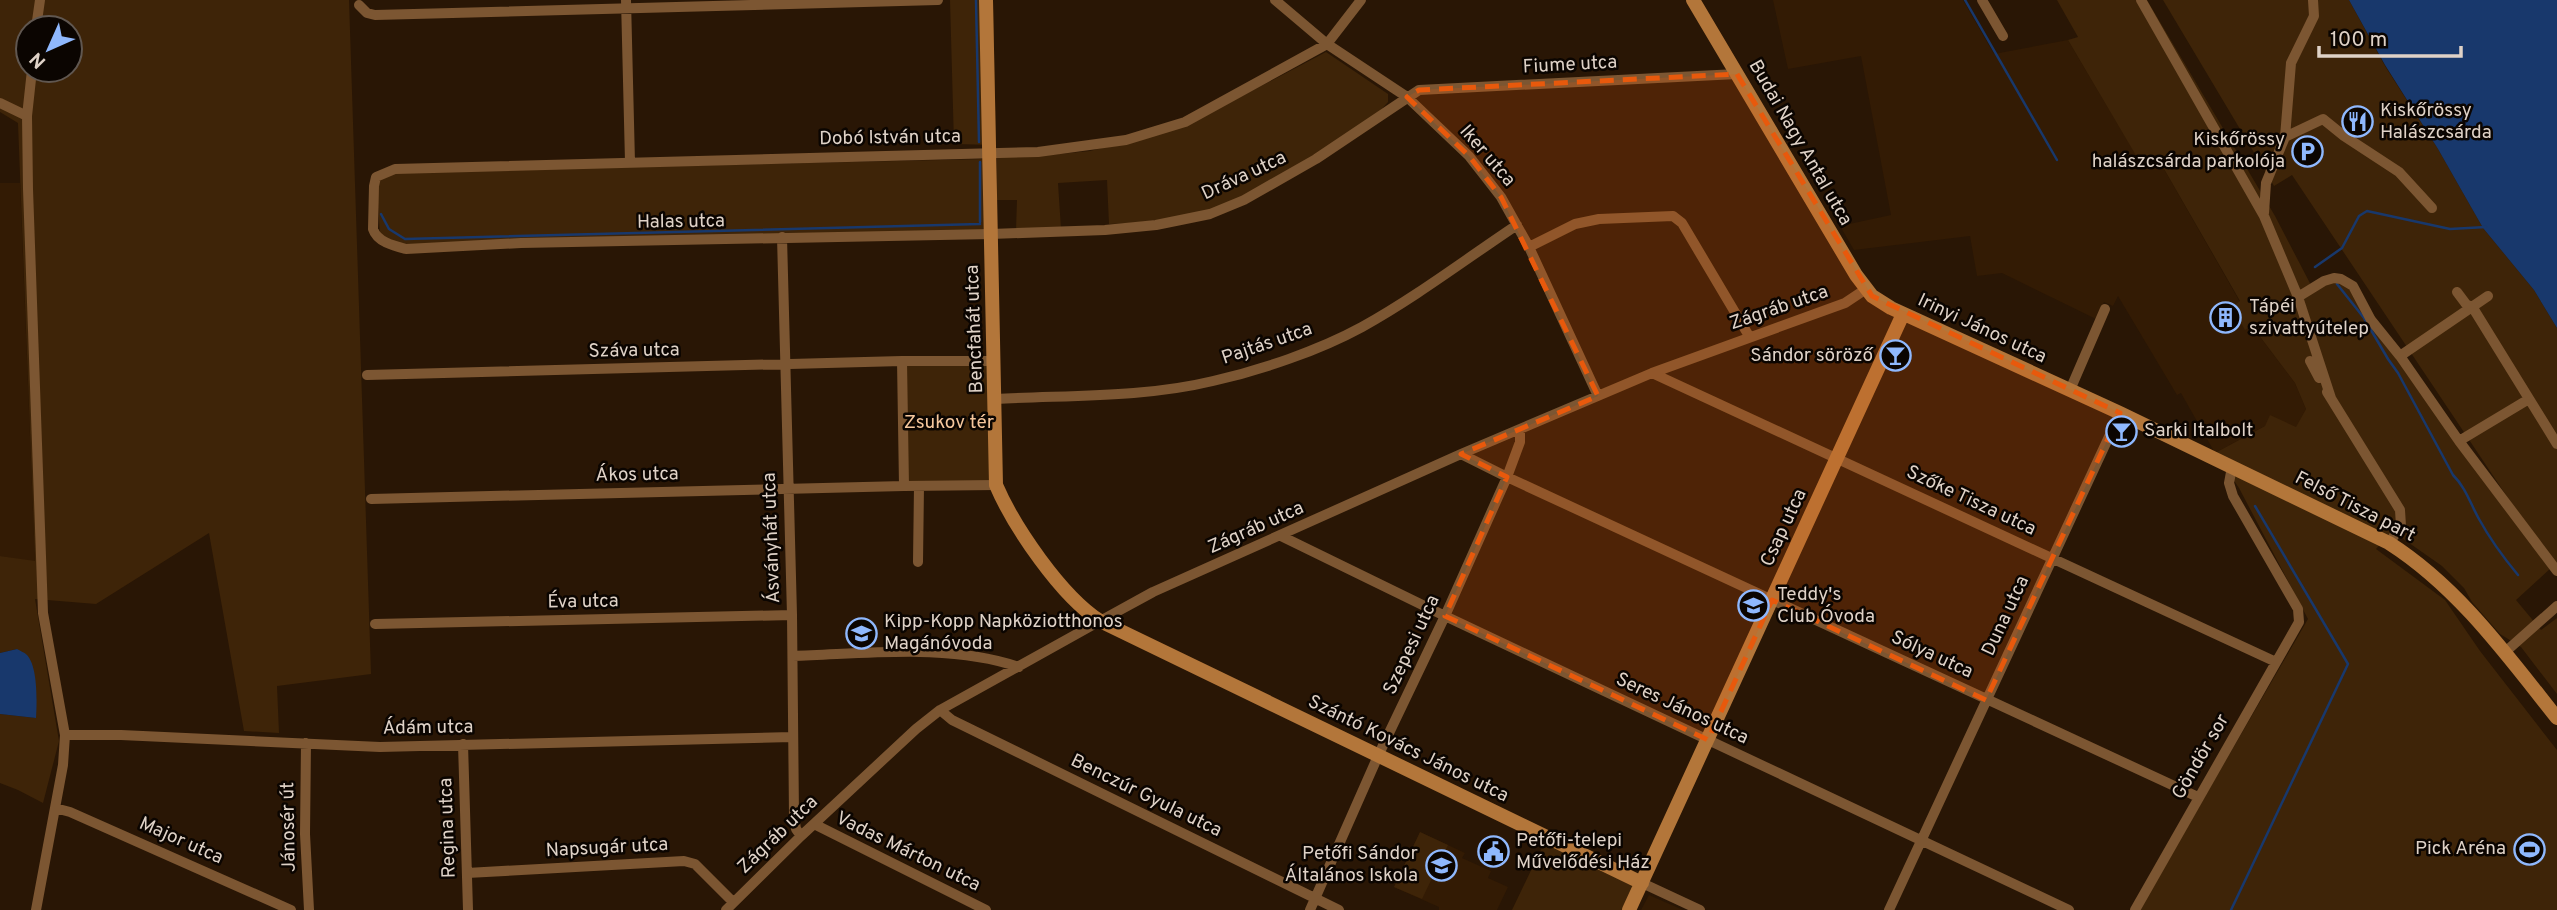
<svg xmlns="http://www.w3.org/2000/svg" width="2557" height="910" font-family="Overpass,sans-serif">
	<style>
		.built { fill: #331b04 }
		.green { fill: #3e2408; fill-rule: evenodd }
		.water { fill: #18386c }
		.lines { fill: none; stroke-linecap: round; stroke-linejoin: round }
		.stream { stroke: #18386c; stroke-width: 2.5 }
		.street { stroke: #7c5632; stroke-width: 10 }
		.secondary { stroke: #b3763a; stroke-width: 14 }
		.marked { fill: #e8590c; fill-opacity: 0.2; stroke: #e8590c; stroke-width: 5; stroke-dasharray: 14 9; stroke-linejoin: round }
		.labels { text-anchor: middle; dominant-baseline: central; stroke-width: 5; stroke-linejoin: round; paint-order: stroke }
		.street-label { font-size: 19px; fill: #dfd2c7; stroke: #0b0501 }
		.poi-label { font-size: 19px; fill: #dfd2c7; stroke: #0b0501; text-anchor: start }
		.park-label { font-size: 19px; fill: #f6c79d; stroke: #0b0501 }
	</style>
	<rect width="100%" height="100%" fill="#291605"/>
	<path class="built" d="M1773,0H1963L1994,54L2068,40L2141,163L2156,155L2240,302L2245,329L2252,326L2295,383L2306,409L2296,428L2265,426L2215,453L2181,393L2177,395L2118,296L2113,306L2104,302L2096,319L2002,273L1977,276L1970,236L1854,250L1840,226L1891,215L1861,56L1788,69Z
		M0,183H20L35,562L0,556Z
		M1420,832L1465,853L1462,858L1491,871L1488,878L1508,887L1497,910H1439V907L1394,887Z
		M1649,895L1683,910H1641Z"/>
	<path class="green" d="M0,0H349L371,674L277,686L279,733L244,731L209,533L96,604L35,599L59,741L43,803L18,790L0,783V714L36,718L17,649L0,653V556L35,561L18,123L0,112ZM28,28H70V70H28Z
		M950,0H993L996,145L954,144Z
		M2057,0H2147L2275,216L2313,289L2334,281L2349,287L2551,568L2516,600L2541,630L2557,618V694L2521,647L2500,634L2472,602L2464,588L2442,566L2392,531L2376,549L2445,600L2480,651L2557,750V910H2139L2308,619L2239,488L2215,453L2265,426L2270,415L2296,427L2306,409L2295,383L2252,326L2245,330L2232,307L2240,301L2156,155L2141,164L2068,40L2078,37Z
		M2163,0H2349L2385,66L2438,149L2483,228L2534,290L2557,328V565L2512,504L2292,175L2274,186Z
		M1326,52L1388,94V102L1379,112C1326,147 1267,194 1205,211C1174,219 1141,223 1109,224L1107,180L1058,183L1061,229L1016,230L1017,200H997V157L1038,156L1090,151L1185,126Z
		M985,159L986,230L406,247L380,236L377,186L380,179L399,172Z
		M902,361H995L996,485L904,486Z
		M1420,832L1448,845L1422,899L1394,887Z
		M1547,837L1642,883L1629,910H1512Z"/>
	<path class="water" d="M2349,0H2557V328L2534,290L2483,228L2438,149L2385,65Z
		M17,649C20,651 24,652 27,655C38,667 37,702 36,718L0,714V653Z"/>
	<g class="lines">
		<path class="stream" d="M976,0L979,142
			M1965,0L2057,160
			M381,214L389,229L405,239L980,224
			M980,222V162
			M2315,267L2342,248L2359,216L2367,211L2450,229L2486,227
			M2337,284L2364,318L2388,359L2398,373L2453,475C2466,488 2470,503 2479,519C2490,539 2503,557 2518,575
			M2231,910L2348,664L2255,506"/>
		<path class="street" d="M626,0L630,162
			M1275,0L1327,44L1407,97L1469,156L1501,197L1529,247L1598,396
			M1361,0L1327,44L1185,122L1126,140L1038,152L395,169L376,177L374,186L373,229C377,242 394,246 406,249L521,243L991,234L1105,230L1156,225L1210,214L1244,200L1316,159L1419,90L1737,74
			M1982,0L2003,36
			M2141,0L2264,216L2298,297L2331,398
			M359,5L367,13L375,15L938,0
			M36,28L40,0
			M32,70L27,116L28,189L43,613L65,735L63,765L36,910
			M0,103L27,116
			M2285,137L2323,119L2344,136L2399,172L2432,208
			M2264,213L2266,183L2285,137L2291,63L2314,16L2313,0
			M782,237L792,615L794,816L796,829L801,836
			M1529,247L1575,224L1599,219L1673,216L1682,223L1749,336
			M2457,292L2466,304L2473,308L2557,444
			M2298,297L2324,281L2334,278L2341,279L2353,286L2371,320L2400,356L2459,441L2557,571
			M2400,356L2488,296
			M995,361H902L904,486L996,485
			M2310,361L2319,378
			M1652,373L2276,662
			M367,375L902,361
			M2070,390L2105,309
			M2327,392L2400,510L2401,526L2389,543
			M996,399C1067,395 1143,398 1213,381C1261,370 1318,351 1362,327C1416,297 1466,259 1517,225
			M2459,441L2529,399
			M1461,454L1507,477L2198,797
			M371,499L904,486
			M1281,536L1445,616L2069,910
			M918,562L919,486
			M375,624L792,615
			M2504,653L2557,606
			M793,656C865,654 949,643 1019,667
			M940,710L952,720L1339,910
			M65,735H121L380,747L792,737
			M306,743L305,834L309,910
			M463,744L468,910
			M55,808L70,812L291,910
			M814,824L986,910
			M467,873L684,861L695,864L733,902
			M1642,883L1700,910
			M726,910L801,836L916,729L940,710L1100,621L1153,592L1461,454L1652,373L1845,303L1866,289
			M1310,910L1378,756L1445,616L1507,477L1520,442V430
			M1889,910L2120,413
			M2135,910L2299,622L2298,609L2233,496L2229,483L2232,467"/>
		<path class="secondary" d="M986,0L996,485C1014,527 1061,596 1100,621L1642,883
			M1693,0L1856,275L1872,296L1891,308L2120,413L2389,543C2458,587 2507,655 2557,718
			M1629,910L1903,314"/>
	</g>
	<path class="marked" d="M1737,74L1872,296L2120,413L1986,700L1772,600L1708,740L1445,616L1507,477L1461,454L1598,396L1501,197L1469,156L1407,97L1419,90Z"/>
	<defs>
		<symbol id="restaurant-ring" viewBox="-11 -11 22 22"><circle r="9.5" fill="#0b0501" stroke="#8fb8fd" stroke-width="1.5"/><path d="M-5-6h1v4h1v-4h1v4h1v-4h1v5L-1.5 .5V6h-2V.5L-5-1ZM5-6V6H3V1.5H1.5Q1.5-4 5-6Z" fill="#8fb8fd"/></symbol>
		<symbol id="parking-ring" viewBox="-11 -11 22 22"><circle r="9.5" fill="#0b0501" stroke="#8fb8fd" stroke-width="1.5"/><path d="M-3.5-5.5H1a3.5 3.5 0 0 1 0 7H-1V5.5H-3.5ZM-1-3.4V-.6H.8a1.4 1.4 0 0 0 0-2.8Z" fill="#8fb8fd"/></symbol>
		<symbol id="building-ring" viewBox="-11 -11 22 22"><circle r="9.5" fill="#0b0501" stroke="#8fb8fd" stroke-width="1.5"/><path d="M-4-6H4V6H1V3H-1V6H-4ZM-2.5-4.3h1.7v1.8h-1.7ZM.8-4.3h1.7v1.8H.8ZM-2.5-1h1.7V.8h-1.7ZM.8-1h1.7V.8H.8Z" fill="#8fb8fd"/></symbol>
		<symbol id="bar-ring" viewBox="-11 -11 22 22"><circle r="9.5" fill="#0b0501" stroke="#8fb8fd" stroke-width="1.5"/><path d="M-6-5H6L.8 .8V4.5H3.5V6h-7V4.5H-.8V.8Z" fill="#8fb8fd"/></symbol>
		<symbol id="school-ring" viewBox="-11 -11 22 22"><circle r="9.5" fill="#0b0501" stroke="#8fb8fd" stroke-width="1.5"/><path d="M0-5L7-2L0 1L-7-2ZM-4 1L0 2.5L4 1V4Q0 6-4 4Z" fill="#8fb8fd"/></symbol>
		<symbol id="stadium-ring" viewBox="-11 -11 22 22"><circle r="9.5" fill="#0b0501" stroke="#8fb8fd" stroke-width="1.5"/><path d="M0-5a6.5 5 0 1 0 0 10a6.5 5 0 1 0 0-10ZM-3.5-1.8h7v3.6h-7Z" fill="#8fb8fd"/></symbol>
		<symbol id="civic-ring" viewBox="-11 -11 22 22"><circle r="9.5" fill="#0b0501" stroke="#8fb8fd" stroke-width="1.5"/><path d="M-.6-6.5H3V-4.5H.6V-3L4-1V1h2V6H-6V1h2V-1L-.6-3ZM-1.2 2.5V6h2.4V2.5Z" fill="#8fb8fd"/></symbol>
	</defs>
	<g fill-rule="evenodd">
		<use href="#restaurant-ring" x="2340" y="104" width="35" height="35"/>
		<use href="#parking-ring" x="2290" y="134" width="35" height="35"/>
		<use href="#building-ring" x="2208" y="300" width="35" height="35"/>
		<use href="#bar-ring" x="1878" y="338" width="35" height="35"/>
		<use href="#bar-ring" x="2104" y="414" width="35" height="35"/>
		<use href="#school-ring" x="1736" y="588" width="35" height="35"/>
		<use href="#school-ring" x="844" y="616" width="35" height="35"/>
		<use href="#stadium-ring" x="2512" y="832" width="35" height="35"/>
		<use href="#civic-ring" x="1476" y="834" width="35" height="35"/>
		<use href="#school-ring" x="1424" y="848" width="35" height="35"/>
	</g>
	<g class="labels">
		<g class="street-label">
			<text transform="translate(1570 65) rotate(-3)">Fiume utca</text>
			<text transform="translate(890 138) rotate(-1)">Dobó István utca</text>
			<text transform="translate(1800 143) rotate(60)">Budai Nagy Antal utca</text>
			<text transform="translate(1487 156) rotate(49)">Iker utca</text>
			<text transform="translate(1244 176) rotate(-25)">Dráva utca</text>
			<text transform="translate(681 222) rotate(-1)">Halas utca</text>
			<text transform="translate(1779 308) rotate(-19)">Zágráb utca</text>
			<text transform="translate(975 329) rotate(-92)">Bencfahát utca</text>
			<text transform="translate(1982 329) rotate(25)">Irinyi János utca</text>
			<text transform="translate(1267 344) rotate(-19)">Pajtás utca</text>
			<text transform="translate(634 351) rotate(-1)">Száva utca</text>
			<text transform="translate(637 475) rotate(-1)">Ákos utca</text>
			<text transform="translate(1971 501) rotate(25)">Szőke Tisza utca</text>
			<text transform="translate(2355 507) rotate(27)">Felső Tisza part</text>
			<text transform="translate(1256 528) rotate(-24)">Zágráb utca</text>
			<text transform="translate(1784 528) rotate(-65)">Csap utca</text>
			<text transform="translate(772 538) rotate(-92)">Ásványhát utca</text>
			<text transform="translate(583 602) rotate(-1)">Éva utca</text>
			<text transform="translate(2006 616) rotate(-65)">Duna utca</text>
			<text transform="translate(1412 645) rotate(-65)">Szepesi utca</text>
			<text transform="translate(1932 655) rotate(25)">Sólya utca</text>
			<text transform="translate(1682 709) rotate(25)">Seres János utca</text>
			<text transform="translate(428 728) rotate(-1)">Ádám utca</text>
			<text transform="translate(1408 749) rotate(26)">Szántó Kovács János utca</text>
			<text transform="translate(2201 757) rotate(-60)">Göndör sor</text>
			<text transform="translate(1146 796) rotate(26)">Benczúr Gyula utca</text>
			<text transform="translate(289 827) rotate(-91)">Jánosér út</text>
			<text transform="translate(448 828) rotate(-92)">Regina utca</text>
			<text transform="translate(778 835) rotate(-44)">Zágráb utca</text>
			<text transform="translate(181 841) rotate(24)">Major utca</text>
			<text transform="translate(607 848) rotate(-3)">Napsugár utca</text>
			<text transform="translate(908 852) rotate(26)">Vadas Márton utca</text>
		</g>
		<g class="poi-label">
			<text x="2380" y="111">Kiskőrössy<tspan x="2380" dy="22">Halászcsárda</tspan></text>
			<text x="2285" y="140" text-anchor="end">Kiskőrössy<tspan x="2285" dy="22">halászcsárda parkolója</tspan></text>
			<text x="2249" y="307">Tápéi<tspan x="2249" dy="22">szivattyútelep</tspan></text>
			<text x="1873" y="356" text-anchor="end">Sándor söröző</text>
			<text x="2144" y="431">Sarki Italbolt</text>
			<text x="1777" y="595">Teddy's<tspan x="1777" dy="22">Club Óvoda</tspan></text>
			<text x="884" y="622">Kipp-Kopp Napköziotthonos<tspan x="884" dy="22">Magánóvoda</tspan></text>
			<text x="1516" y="841">Petőfi-telepi<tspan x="1516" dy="22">Művelődési Ház</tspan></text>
			<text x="2506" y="849" text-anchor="end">Pick Aréna</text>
			<text x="1418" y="854" text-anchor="end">Petőfi Sándor<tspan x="1418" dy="22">Általános Iskola</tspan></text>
		</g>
		<g class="park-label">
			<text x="949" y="423">Zsukov tér</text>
		</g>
	</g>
	<g transform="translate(49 49) rotate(225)"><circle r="33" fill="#0b0501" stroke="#605750" stroke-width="2"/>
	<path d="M0-5L12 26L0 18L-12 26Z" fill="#8fb8fd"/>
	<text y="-10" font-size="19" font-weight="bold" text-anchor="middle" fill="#dfd2c7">N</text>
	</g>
	<path d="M2319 46v10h142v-10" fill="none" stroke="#dfd2c7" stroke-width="3.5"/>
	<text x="2330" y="46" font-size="21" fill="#dfd2c7" stroke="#0b0501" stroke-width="5" paint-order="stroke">100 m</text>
</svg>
